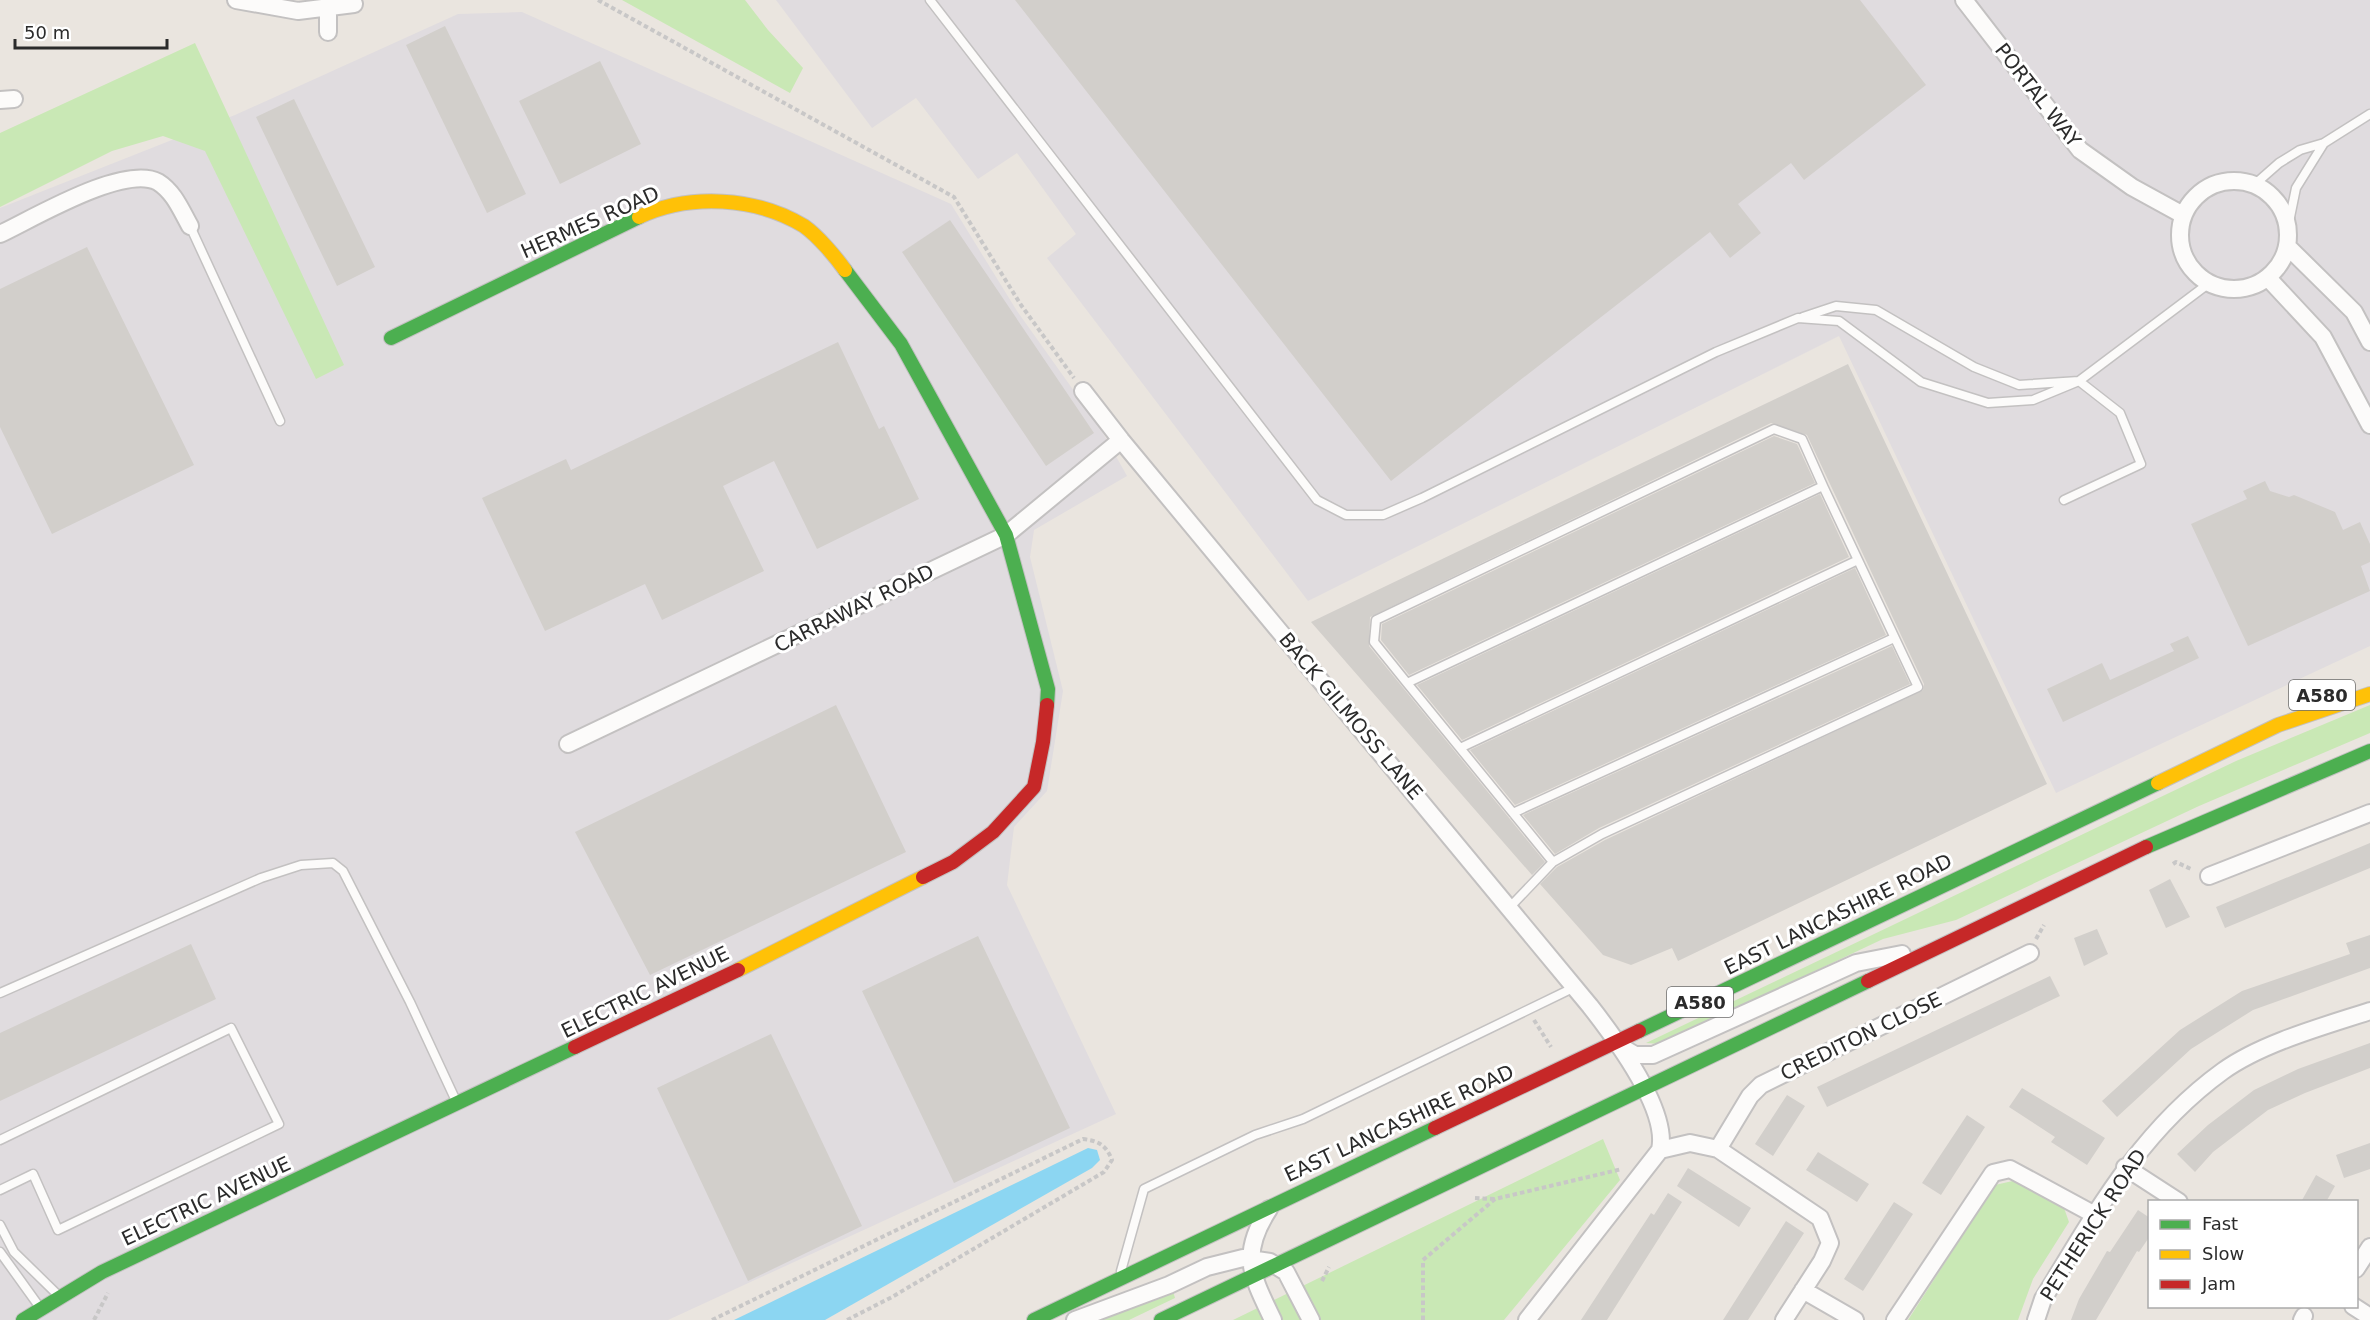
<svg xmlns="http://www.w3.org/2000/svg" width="2370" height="1320" font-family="'DejaVu Sans',sans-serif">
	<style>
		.industrial { fill: #e0dcdf }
		.green { fill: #c9e8b5 }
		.water { fill: #8cd6f2 }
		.building { fill: #d2cfcb }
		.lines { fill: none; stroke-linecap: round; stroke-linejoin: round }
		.lane-casing { stroke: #c3c1c1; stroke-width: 11 }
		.street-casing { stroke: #c3c1c1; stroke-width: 20 }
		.fast-casing { stroke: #c3c1c1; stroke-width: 16 }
		.slow-casing { stroke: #c3c1c1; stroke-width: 16 }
		.jam-casing { stroke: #c3c1c1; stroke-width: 16 }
		.path { stroke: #c8c7c7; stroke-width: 4; stroke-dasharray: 4.5 3; stroke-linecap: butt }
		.lane { stroke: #fcfbfa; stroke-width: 8 }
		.street { stroke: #fcfbfa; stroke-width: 16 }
		.fast { stroke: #4caf50; stroke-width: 14 }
		.slow { stroke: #ffc107; stroke-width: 14 }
		.jam { stroke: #c62828; stroke-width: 14 }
		.labels { text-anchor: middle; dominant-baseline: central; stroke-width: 6; stroke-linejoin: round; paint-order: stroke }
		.shield { fill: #fff; stroke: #6b6b6b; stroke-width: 1.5 }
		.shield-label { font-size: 18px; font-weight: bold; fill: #2b2b2b }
		.street-label { font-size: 20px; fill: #2b2b2b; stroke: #fff }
	</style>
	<rect width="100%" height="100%" fill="#eae5df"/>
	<path class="industrial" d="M776,0H2370V646L2056,793L1839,336L1308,601L1047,258L1076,234L1017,153L978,179L916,98L872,128Z
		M522,12L951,204L1017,311L1099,426L1127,476L1034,530L1030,557L1063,691L1047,791L1014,827L1007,885L1116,1114L668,1320H0V208L235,115L458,14Z"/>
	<path class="green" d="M622,0H745L768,30L803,68L790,93Z
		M195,43L344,365L316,379L205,151L163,136L112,151L0,207V133Z
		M2370,705V733L2199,806L1956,920L1883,939L1660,1044L1646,1043L2236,761Z
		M1603,1139L1620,1180L1504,1320H1233Z
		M2017,1180L2064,1208L2069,1222L2033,1279L2018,1320H1908L1995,1185Z
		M1173,1291L1175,1298L1129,1320H1098Z"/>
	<path class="water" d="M1088,1148L1097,1150L1100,1160L1092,1168L825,1320H734Z"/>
	<path class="building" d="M1015,0H1860L1926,85L1804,180L1791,163L1738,204L1761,233L1730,258L1710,232L1391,481Z
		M445,26L526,194L487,213L406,45Z
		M600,61L641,144L560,184L519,101Z
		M294,99L375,267L337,286L256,117Z
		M950,220L1094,433L1046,466L902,252Z
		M87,247L194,465L52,534L0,427V289Z
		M838,342L879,429L884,426L919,499L817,549L774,461L723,486L764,571L662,620L645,584L545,631L482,498L566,459L571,470Z
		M1848,364L2047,784L1678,961L1672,948L1631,965L1603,955L1540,884L1557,867L1605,840L1923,690L1924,684L1807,435L1771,423L1370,617L1369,646L1545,862L1532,875L1311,622Z
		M1774,436L1797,444L1815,483L1409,675L1381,640L1382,624Z
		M2265,481L2270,491L2289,497L2294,495L2335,512L2343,530L2360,522L2370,544V562L2361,566L2370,591L2248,646L2191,524L2247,499L2243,491Z
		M1820,494L1849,557L1462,740L1417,685Z
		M1855,568L1886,635L1515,805L1470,750Z
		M2188,636L2199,658L2063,722L2047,689L2102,663L2110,680L2174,651L2170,644Z
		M1892,646L1910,684L1599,828L1555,854L1523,815Z
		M836,705L906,852L650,975L575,832Z
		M2370,843V868L2225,928L2216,907Z
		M2170,879L2190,917L2166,928L2149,890Z
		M2097,929L2108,954L2084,966L2074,938Z
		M2370,935V968L2253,1010L2191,1049L2117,1117L2102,1101L2180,1030L2242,991L2350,954L2346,943Z
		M978,936L1070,1128L954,1183L862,991Z
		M191,944L216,999L0,1101V1033Z
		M2050,976L2060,996L1827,1107L1817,1087Z
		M771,1034L862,1226L748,1281L657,1088Z
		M2370,1043V1068L2305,1093L2268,1110L2213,1152L2195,1172L2177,1154L2208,1125L2254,1090L2298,1069Z
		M2022,1088L2105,1138L2087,1165L2051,1142L2055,1137L2009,1107Z
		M1787,1095L1805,1106L1773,1156L1755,1144Z
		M1967,1115L1985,1127L1941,1195L1922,1183Z
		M2370,1143V1169L2344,1178L2336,1155Z
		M1818,1152L1869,1184L1857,1202L1806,1170Z
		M1688,1168L1751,1208L1739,1227L1677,1186Z
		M2316,1175L2335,1186L2326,1202H2301Z
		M1668,1193L1682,1202L1607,1320H1581L1651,1213L1654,1215Z
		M1894,1202L1913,1214L1863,1291L1844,1279Z
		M2138,1210L2150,1218V1236L2139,1252L2137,1251L2096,1320H2071L2079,1299L2107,1251L2110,1252Z
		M1786,1221L1804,1233L1748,1320H1723Z"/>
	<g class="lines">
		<defs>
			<path id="lane" d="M930,0L1317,500L1346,515H1383L1422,498L1716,352L1798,318L1839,321L1921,382L1988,403L2033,400L2079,381L2208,284
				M2254,185L2279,163L2300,150L2324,143L2370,114
				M190,226L280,421
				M2288,227L2296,188L2324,143
				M1803,317L1836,306L1876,310L1974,367L2019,385L2079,381L2120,413L2141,464L2064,500
				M1407,683L1374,642L1376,620L1774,429L1802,439L1823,486
				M1460,748L1858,560
				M1513,813L1894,638
				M1510,907L1553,862L1602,834L1918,687L1823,486L1407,683L1553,862
				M0,993L261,878L301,865L333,863L343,871L410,1002L457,1103
				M0,1140L231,1028L279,1124L58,1230L33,1174L0,1190
				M0,1225L14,1252L60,1297
				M0,1252L41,1309
				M1121,1271L1144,1189L1255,1135L1303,1119L1575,987"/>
			<path id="street" d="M236,0L298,11L354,4
				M1964,0L2080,150L2132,187L2183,215
				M328,7V32
				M0,100L14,99
				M2180 235a54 54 0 1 1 108 0a54 54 0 1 1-108 0Z
				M0,234C34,218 124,164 158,182C174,192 181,210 190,226
				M2287,246L2354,312L2370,342
				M2268,278L2323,337L2370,425
				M1083,391L1121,440L1590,1006C1615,1038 1669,1110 1660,1150L1527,1320
				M568,744L1006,535L1121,440
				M2209,876L2370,813
				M1618,1045L1635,1055H1653L1856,963L1902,954
				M1718,1149L1750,1096L1761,1085L2030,953
				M1660,1150L1690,1143L1718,1149L1820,1218L1830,1243L1822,1261L1784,1320
				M2125,1167L2179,1202
				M1269,1209C1239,1255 1252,1276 1273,1320
				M2356,1269L2370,1247
				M1803,1290L1855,1320
				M2353,1306L2370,1317
				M1075,1320L1169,1285L1207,1267L1243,1258L1270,1262L1286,1272L1311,1320
				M1895,1320L1993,1173L2010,1169L2095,1215
				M2036,1320L2043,1299C2095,1214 2140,1131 2223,1071C2262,1043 2324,1026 2370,1011
				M2302,1320L2304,1316"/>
			<path id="fast" d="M845,270L901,344L1006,535L1048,689L1047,705
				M391,338L639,217
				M2146,847L2370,751
				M1639,1031L2158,783
				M23,1320L102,1272L575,1047
				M1034,1320L1435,1128
				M1161,1320L1868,981"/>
			<path id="slow" d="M639,217C690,193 756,197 804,226C818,236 835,256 845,270
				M2158,783L2278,725L2370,694
				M738,970L923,877"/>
			<path id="jam" d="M923,877L953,862L993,832L1034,787L1043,742L1047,705
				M1868,981L2146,847
				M575,1047L738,970
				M1435,1128L1639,1031"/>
		</defs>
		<use href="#lane" class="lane-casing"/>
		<use href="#street" class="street-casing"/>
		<use href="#fast" class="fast-casing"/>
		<use href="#slow" class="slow-casing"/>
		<use href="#jam" class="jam-casing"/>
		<path class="path" d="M598,0L954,197L1021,305L1074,378
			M2173,864L2176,862L2193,870
			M2036,939L2044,925
			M1534,1020L1551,1047
			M1475,1198L1494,1199
			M1322,1281L1329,1267
			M94,1320L108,1293
			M712,1320L1083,1139C1099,1141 1106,1145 1112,1160L1104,1172L892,1297L847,1320
			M1423,1320V1260L1495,1199L1622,1169"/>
		<use href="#lane" class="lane"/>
		<use href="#street" class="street"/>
		<use href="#fast" class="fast"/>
		<use href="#slow" class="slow"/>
		<use href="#jam" class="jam"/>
	</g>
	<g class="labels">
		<g class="shield">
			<rect x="2289" y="680" width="66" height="30" rx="4.5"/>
			<rect x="1667" y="987" width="66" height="30" rx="4.5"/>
		</g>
		<g class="shield-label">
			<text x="2322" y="695">A580</text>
			<text x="1700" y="1002">A580</text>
		</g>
		<g class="street-label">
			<text transform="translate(2038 95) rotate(52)">PORTAL WAY</text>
			<text transform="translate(590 222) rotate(-24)">HERMES ROAD</text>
			<text transform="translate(854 608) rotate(-26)">CARRAWAY ROAD</text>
			<text transform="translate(1351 716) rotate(50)">BACK GILMOSS LANE</text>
			<text transform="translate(1838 914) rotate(-26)">EAST LANCASHIRE ROAD</text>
			<text transform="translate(645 992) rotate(-26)">ELECTRIC AVENUE</text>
			<text transform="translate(1861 1036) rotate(-26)">CREDITON CLOSE</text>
			<text transform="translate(1399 1123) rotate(-25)">EAST LANCASHIRE ROAD</text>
			<text transform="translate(206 1201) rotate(-25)">ELECTRIC AVENUE</text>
			<text transform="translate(2093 1225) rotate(-57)">PETHERICK ROAD</text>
		</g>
	</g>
	<rect x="2148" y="1200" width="210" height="108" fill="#ffffff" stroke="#aaaaaa" stroke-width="1.5"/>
	<rect x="2160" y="1220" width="30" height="9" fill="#4caf50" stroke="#aaaaaa" stroke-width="1.5"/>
	<text x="2202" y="1230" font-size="18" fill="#2b2b2b">Fast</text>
	<rect x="2160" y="1250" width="30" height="9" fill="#ffc107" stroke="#aaaaaa" stroke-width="1.5"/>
	<text x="2202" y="1260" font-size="18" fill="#2b2b2b">Slow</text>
	<rect x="2160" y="1280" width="30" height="9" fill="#c62828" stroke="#aaaaaa" stroke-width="1.5"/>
	<text x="2202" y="1290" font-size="18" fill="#2b2b2b">Jam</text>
	<path d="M15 39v9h152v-9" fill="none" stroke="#2b2b2b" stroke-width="3"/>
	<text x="24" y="39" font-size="18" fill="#2b2b2b" stroke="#ffffff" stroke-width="4.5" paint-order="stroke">50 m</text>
</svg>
